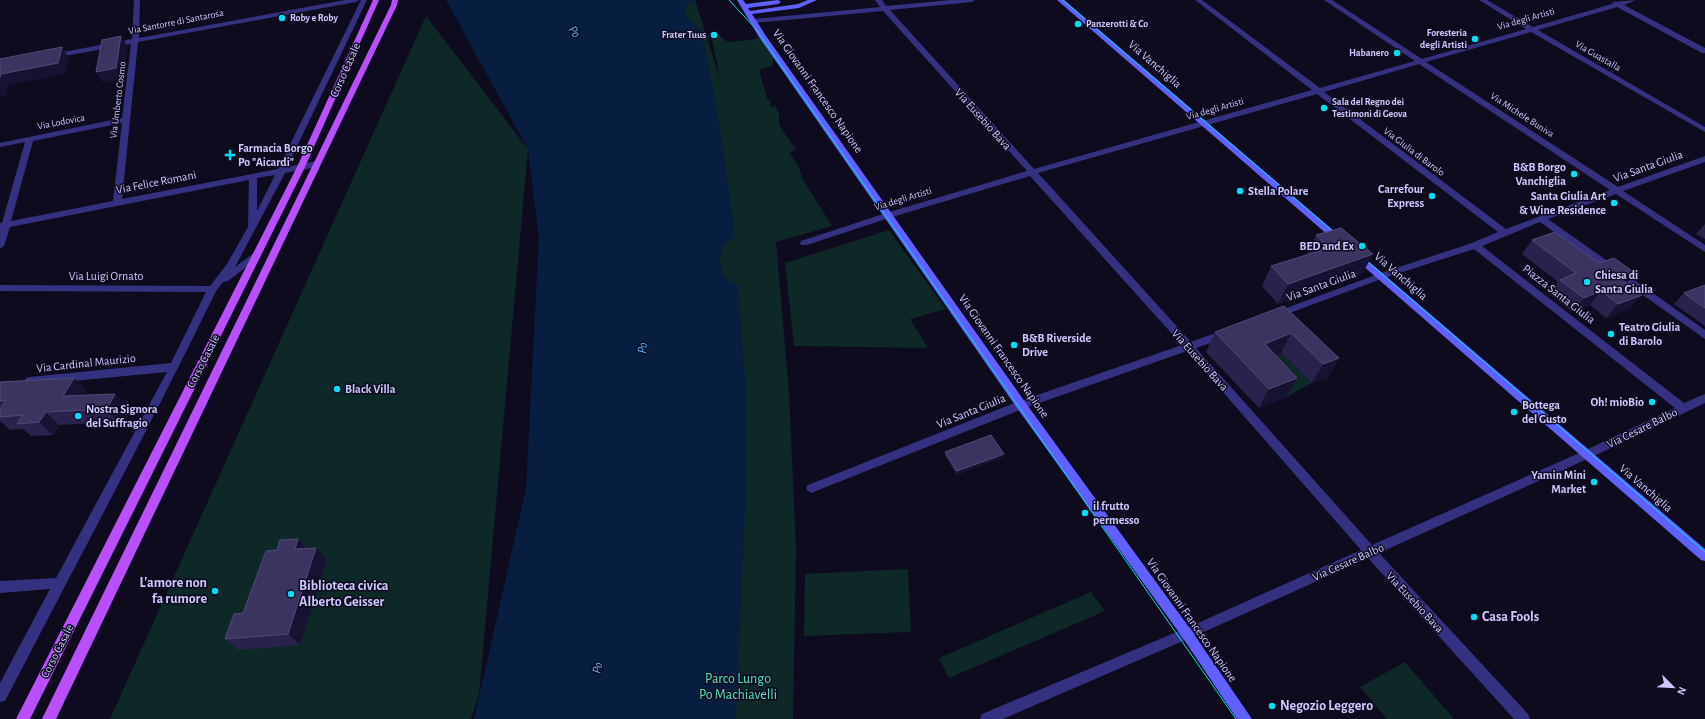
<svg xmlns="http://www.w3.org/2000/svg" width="1705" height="719" font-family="'Alegreya Sans',sans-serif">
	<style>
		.green { fill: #0d2827 }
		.water { fill: #081e40 }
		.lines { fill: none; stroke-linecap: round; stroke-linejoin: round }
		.street { fill: #343280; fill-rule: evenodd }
		.secondary { fill: #605fff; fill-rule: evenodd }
		.primary { fill: #ba4fff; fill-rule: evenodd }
		.tram { stroke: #00dff3; stroke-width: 1 }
		.wall { fill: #29224d }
		.shaded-wall { fill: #171132 }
		.building { fill: #3b3360; stroke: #524b79 }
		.poi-dot { fill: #00dff3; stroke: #0e0b1e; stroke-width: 1.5 }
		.labels { text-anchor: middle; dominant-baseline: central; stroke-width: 3; stroke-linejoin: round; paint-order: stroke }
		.far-poi-label { font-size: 10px; font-weight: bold; fill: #cdc8ff; stroke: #0e0b1e; text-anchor: start }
		.far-street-label { font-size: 10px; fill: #cdc8ff; stroke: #0e0b1e }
		.street-label { font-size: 12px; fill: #cdc8ff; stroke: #0e0b1e }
		.poi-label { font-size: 12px; font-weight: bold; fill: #cdc8ff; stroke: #0e0b1e; text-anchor: start }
		.water-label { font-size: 13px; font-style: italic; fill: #56b4ff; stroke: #0e0b1e }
		.near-poi-label { font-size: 14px; font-weight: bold; fill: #cdc8ff; stroke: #0e0b1e; text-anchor: start }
		.near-park-label { font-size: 14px; fill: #4de6bd; stroke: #0e0b1e }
	</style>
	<rect width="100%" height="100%" fill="#0e0b1e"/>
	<path class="green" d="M681,0H695L720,79L711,34H717L728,42L750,40L763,37L775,53L772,66L759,70L767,98L772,103L769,104L771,107L775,106L779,113V125L796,150L789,152L799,167L802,178L832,226L776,242L789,392L796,548L793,719H708Z
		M426,16L528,149L479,695L471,719H110Z
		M889,230L946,309L910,319L928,348L794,346L785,263Z
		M1281,353L1312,383L1286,397L1256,363Z
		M908,569L911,632L804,636L805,574Z
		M1091,592L1105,611L949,678L939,658Z
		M1405,662L1454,719H1387L1360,687Z"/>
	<path class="water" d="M446,0H694L686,6C685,18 690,23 700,28C717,97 726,166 735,237C732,239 729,240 727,242C714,255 720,282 738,285L745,378L746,486L736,719H474L526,489L539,237L528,149Z"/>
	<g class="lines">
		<path class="street" d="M134,0H140L139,38L345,0H359L356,2L138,42L122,199L278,169L361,0H367L287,167L317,161L321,164L317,167L285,173L235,267L254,253L257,252L262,255L228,281L223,282L216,291C149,429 76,564 5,701L0,702V683L50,589L0,593V581L56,578L167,372L30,385L26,384L25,381L26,378L30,377L171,363L206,292L0,291V285L210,286L227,264L248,227L249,180L10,227L4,246L0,249V223H2L25,142L0,147V143L122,118L131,44L53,58L49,56L53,54L132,39ZM122,123L113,201L11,221L33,141ZM275,175L257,211V178Z
			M875,0H882L886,6L951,0H975L972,2L890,10L1034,169L1312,90L1195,0H1202L1320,88L1415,61L1324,0H1332L1422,59L1526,29L1479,0H1487L1533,27L1612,4L1613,2L1636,0L1624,5L1705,48V53H1702L1617,7L1538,30L1705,127V132L1531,32L1426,62L1618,187L1705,156V162L1623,191L1705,245V252L1616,194L1548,219L1705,330V339L1540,222L1482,246L1684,403L1705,394V403L1594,456L1379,553L1528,714L1530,719H1514L1368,558L1206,631L1003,719H980L982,714L1198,623L1361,550L1187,351L1025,408L816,491L812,493L808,491L806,488L808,485L1017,402L1182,345L1030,176L892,217L807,245H801L800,243L801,241L886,213L1027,171L883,11L753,23L750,21L753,19L880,7ZM1419,64L1610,190L1506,229L1324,92ZM1317,94L1498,232L1472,243L1378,274L1273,313L1271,315L1273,317H1279L1384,278L1474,249L1675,408L1586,450L1372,545L1196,348L1227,337L1229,334L1227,331L1224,330L1191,342L1038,173Z"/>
		<path class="secondary" d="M737,0H743L746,4L778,0L781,2L778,4L748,8L750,11L798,4L808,0H817L799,8L752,14L766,36L1025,402L1191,630L1252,719H1237L1183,638L1017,408L759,37Z
			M1057,0H1064L1342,238L1343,240L1342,242H1336Z
			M1357,253L1360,254L1705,549V561L1701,560L1354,258L1352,256Z"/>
		<path class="primary" d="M373,0H379L305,167L30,719H16L297,167Z
			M392,0H398L397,5L56,719H42L391,5Z"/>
		<path class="tram" d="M729,0L755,28L1236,719
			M1063,0L1341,238
			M1360,255L1705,552"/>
	</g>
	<path class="wall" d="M1705,224V239L1696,234Z
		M1316,235L1373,254L1362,274L1278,304L1262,286L1271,266L1307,255Z
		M1532,240L1626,283L1642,295L1629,309L1606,318L1590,305L1573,312L1549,294L1558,282L1522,254Z
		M1705,285V326L1674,304L1684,293Z
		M1284,306L1339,358L1328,378L1312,383L1281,353L1276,355L1297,378L1286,397L1259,408L1206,352L1215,332Z
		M0,382L87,391L84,395L115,394L128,407L119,422L59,425L53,435L31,436L23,429L10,430L0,421Z
		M945,452L1004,454L1003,457L957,475L945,455Z
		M298,539L307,548L327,560L300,645L238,650L225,639L243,613Z"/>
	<path class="shaded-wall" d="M121,36L128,47L123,79L103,83L96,72Z
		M62,47L69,58L65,74L9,85L6,96L0,97V77L1,74Z
		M1373,254L1362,274L1278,304L1288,284Z
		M1635,273L1623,287L1620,278Z
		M1601,291L1590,305L1573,312L1584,298Z
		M1642,295L1629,309L1606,318L1618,304Z
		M1291,333L1281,353L1256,363L1265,344Z
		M1339,358L1328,378L1312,383L1323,364Z
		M74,378L87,391L76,409L63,396Z
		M1297,378L1286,397L1259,408L1269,389Z
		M115,394L128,407L119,422L107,409Z
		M46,412L59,425L53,435L39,422Z
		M1004,454L1003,457L957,475V471Z
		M298,539L309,551L295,549Z
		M316,548L327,560L300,645L288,634Z"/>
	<path class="building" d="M121,36L116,68L96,72L102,40Z
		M62,47L58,63L1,74L0,77V59Z
		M1341,228L1373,254L1288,284L1271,266L1329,248L1316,235Z
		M1555,232L1599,263L1614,258L1635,273L1620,278L1642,295L1618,304L1601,291L1584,298L1560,280L1576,273L1532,240Z
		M1705,285V308L1684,293Z
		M1284,306L1339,358L1323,364L1291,333L1265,344L1297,378L1269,389L1215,332Z
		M74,378L63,396L115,394L107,409L46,412L39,422L17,424L23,415L0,417V410L6,400L0,401V382Z
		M991,435L1004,454L957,471L945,452Z
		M298,539L295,549L316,548L288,634L225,639L234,614L243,613L266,551L277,550L280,540Z"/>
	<g class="poi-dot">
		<circle cx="282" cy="18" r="4"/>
		<circle cx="1078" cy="24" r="4"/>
		<circle cx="714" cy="35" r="4"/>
		<circle cx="1475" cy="39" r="4"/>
		<circle cx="1397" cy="53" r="4"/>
		<circle cx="1324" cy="108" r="4"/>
		<path d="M228 149h4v4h4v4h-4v4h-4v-4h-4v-4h4z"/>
		<circle cx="1574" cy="174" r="4"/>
		<circle cx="1240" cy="191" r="4"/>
		<circle cx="1432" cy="196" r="4"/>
		<circle cx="1614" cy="203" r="4"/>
		<circle cx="1362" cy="246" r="4"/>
		<circle cx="1587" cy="282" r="4"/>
		<circle cx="1611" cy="334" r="4"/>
		<circle cx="1014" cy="345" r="4"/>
		<circle cx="337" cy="389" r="4"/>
		<circle cx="1652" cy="402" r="4"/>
		<circle cx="1514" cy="412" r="4"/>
		<circle cx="78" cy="416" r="4"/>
		<circle cx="1594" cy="482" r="4"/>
		<circle cx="1085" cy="513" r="4"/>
		<circle cx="215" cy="591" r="4"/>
		<circle cx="291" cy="594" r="4"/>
		<circle cx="1474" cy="617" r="4"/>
		<circle cx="1272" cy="706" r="4"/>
	</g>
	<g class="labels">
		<g class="far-poi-label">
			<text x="290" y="18">Roby e Roby</text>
			<text x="1086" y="24">Panzerotti &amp; Co</text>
			<text x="1467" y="33" text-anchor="end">Foresteria<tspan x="1467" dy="12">degli Artisti</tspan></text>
			<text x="706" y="35" text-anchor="end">Frater Tuus</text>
			<text x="1389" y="53" text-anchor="end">Habanero</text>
			<text x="1332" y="102">Sala del Regno dei<tspan x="1332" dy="12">Testimoni di Geova</tspan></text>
		</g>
		<g class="far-street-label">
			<text transform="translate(1526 19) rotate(-16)">Via degli Artisti</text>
			<text transform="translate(176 22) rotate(-11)">Via Santorre di Santarosa</text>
			<text transform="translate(1598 56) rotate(30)">Via Guastalla</text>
			<text transform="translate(118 100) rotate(-83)">Via Umberto Cosmo</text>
			<text transform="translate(1215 109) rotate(-16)">Via degli Artisti</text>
			<text transform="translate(1522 115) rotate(33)">Via Michele Buniva</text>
			<text transform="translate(61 122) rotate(-11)">Via Lodovica</text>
			<text transform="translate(1414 152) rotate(37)">Via Giulia di Barolo</text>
			<text transform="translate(903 199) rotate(-17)">Via degli Artisti</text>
		</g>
		<g class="street-label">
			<text transform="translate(1155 64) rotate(41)">Via Vanchiglia</text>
			<text transform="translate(345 70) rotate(-66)">Corso Casale</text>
			<text transform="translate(818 91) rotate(55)">Via Giovanni Francesco Napione</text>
			<text transform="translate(983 119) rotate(48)">Via Eusebio Bava</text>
			<text transform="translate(1648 166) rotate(-20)">Via Santa Giulia</text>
			<text transform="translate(156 182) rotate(-11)">Via Felice Romani</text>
			<text x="106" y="276">Via Luigi Ornato</text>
			<text transform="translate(1401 276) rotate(41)">Via Vanchiglia</text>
			<text transform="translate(1321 285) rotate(-20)">Via Santa Giulia</text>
			<text transform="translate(1559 294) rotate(38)">Piazza Santa Giulia</text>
			<text transform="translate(1004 356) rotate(55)">Via Giovanni Francesco Napione</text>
			<text transform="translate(1200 360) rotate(48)">Via Eusebio Bava</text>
			<text transform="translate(203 361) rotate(-63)">Corso Casale</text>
			<text transform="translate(86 363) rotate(-6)">Via Cardinal Maurizio</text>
			<text transform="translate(971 411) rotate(-22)">Via Santa Giulia</text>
			<text transform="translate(1642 428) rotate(-26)">Via Cesare Balbo</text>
			<text transform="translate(1646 488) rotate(41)">Via Vanchiglia</text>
			<text transform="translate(1348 562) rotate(-24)">Via Cesare Balbo</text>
			<text transform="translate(1415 602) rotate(47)">Via Eusebio Bava</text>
			<text transform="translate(1192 620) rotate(55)">Via Giovanni Francesco Napione</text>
			<text transform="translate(57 651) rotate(-63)">Corso Casale</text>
		</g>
		<g class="poi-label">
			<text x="238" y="148">Farmacia Borgo<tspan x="238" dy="14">Po "Aicardi"</tspan></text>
			<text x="1566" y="167" text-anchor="end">B&amp;B Borgo<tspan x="1566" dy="14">Vanchiglia</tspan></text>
			<text x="1424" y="189" text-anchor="end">Carrefour<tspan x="1424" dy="14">Express</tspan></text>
			<text x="1248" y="191">Stella Polare</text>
			<text x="1606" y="196" text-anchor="end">Santa Giulia Art<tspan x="1606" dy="14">&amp; Wine Residence</tspan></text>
			<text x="1354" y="246" text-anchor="end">BED and Ex</text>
			<text x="1595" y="275">Chiesa di<tspan x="1595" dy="14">Santa Giulia</tspan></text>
			<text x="1619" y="327">Teatro Giulia<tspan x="1619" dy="14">di Barolo</tspan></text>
			<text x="1022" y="338">B&amp;B Riverside<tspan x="1022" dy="14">Drive</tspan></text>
			<text x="345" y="389">Black Villa</text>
			<text x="1644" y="402" text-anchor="end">Oh! mioBio</text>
			<text x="1522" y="405">Bottega<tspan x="1522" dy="14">del Gusto</tspan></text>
			<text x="86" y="409">Nostra Signora<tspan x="86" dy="14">del Suffragio</tspan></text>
			<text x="1586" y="475" text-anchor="end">Yamin Mini<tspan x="1586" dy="14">Market</tspan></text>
			<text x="1093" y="506">il frutto<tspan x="1093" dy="14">permesso</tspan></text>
		</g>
		<g class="water-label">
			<text transform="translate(574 32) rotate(55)">Po</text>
			<text transform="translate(643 348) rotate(-83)">Po</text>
			<text transform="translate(598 668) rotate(-78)">Po</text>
		</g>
		<g class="near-poi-label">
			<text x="207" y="583" text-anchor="end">L'amore non<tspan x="207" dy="16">fa rumore</tspan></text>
			<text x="299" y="586">Biblioteca civica<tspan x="299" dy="16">Alberto Geisser</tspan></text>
			<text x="1482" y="617">Casa Fools</text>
			<text x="1280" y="706">Negozio Leggero</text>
		</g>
		<g class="near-park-label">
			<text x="738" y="679">Parco Lungo<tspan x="738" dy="16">Po Machiavelli</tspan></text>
		</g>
	</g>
	<g transform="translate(1673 687) rotate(114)" stroke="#0e0b1e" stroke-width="3" paint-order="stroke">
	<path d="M0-3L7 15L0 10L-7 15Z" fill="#cdc8ff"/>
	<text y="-6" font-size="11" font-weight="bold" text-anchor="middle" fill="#cdc8ff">N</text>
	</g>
</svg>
